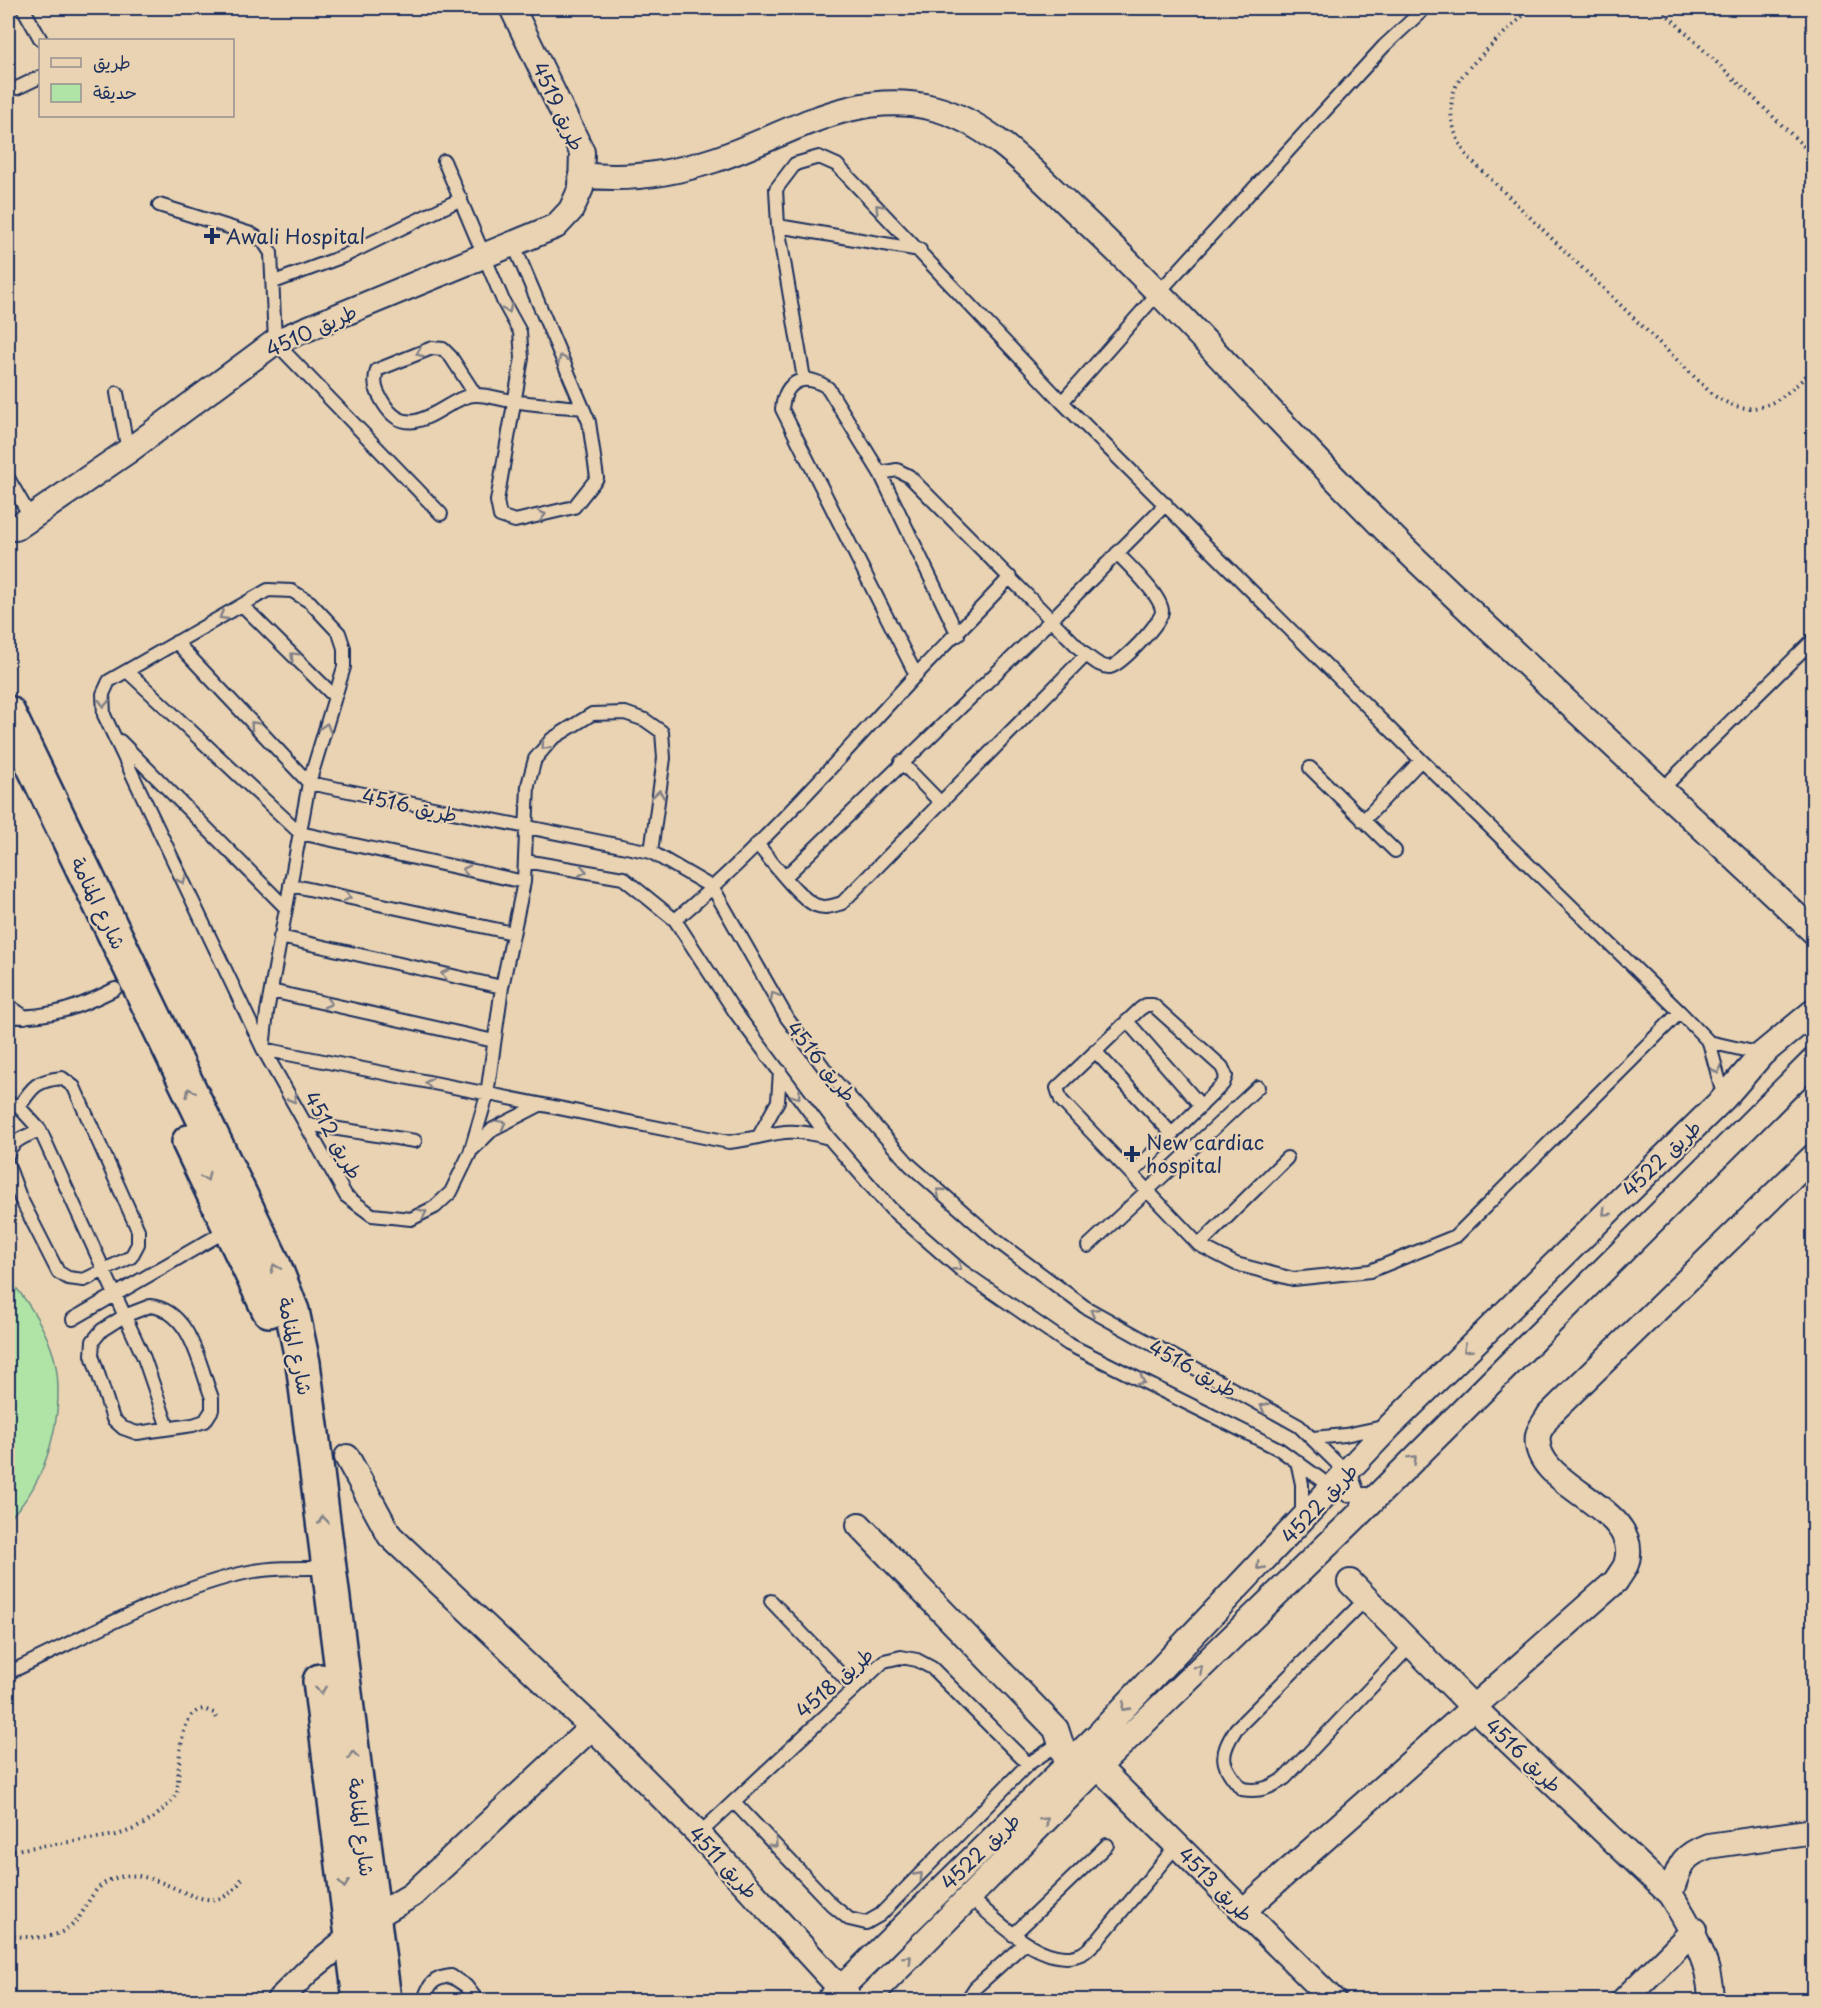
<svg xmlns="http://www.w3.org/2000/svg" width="1821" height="2008" font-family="'Playpen Sans','Playpen Sans Arabic',sans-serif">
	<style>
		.green { fill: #afe4a6; stroke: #658a82; stroke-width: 1.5 }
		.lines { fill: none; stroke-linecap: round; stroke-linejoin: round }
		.lane-casing { stroke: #1b2f5e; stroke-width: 16 }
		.street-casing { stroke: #1b2f5e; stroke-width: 28 }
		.secondary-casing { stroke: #1b2f5e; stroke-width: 38 }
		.path { stroke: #1b2f5e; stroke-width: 4; stroke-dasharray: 1.5 4.5; stroke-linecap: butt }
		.lane { stroke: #e9d3b2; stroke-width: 12 }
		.street { stroke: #e9d3b2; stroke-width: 24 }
		.secondary { stroke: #e9d3b2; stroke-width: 33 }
		.oneway { stroke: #828188 }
		.poi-dot { fill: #1b2f5e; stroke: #e9d3b2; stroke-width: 2 }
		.labels { text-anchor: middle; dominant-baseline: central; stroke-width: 4.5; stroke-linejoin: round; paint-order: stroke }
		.street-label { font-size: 20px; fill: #1b2f5e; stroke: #e9d3b2 }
		.poi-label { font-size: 20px; fill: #1b2f5e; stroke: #e9d3b2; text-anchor: start }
	</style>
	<rect width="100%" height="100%" fill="#e9d3b2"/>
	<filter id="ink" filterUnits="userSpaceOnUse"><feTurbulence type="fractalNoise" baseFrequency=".0167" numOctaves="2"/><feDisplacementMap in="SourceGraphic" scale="12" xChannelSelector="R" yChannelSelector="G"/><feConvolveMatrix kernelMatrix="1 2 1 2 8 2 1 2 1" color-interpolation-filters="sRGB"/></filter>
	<g filter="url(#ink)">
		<path class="green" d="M8,1278C28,1301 45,1326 54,1357C67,1407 48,1484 8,1519Z"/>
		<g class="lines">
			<defs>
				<path id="lane" d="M23,8L41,40
					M8,88H17L40,77
					M444,161L504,303L520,332L522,358L497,501L500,516L515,521L574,507L597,478L589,422L513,243
					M159,205L251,234L263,241L271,253L275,342L441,514
					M778,226L920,250
					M274,282L344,256L461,199
					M804,379L778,226L776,189L795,164L819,157L837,165L1062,402L1421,760L1680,1012L1709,1042L1724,1098
					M117,393L128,451
					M475,394L451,357L443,349L432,348L377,370C373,384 376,391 384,404C412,449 449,393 477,395C489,395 502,400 514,401C537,405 560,406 583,408
					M1062,402L1159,292L1384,46L1425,8
					M880,473L958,635
					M8,478L31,518
					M242,605L335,697
					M176,642L309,783
					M127,671L300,833L524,882
					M916,675L782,409C785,380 805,372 828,388L880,473L897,470L909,476L1086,655C1093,660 1101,668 1110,667C1122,664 1162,622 1162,611C1161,595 1128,565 1117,553
					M120,741L286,908
					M901,762L941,803
					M1310,768L1395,851
					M309,783L651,852L713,888L787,1018L828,1073L910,1165L993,1238L1085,1307L1299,1426L1353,1479L1359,1496L1356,1513
					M1662,789L1814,639
					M1363,821L1421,760
					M757,844C770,859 798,897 815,905C825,909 832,906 842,903L1086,655
					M525,861L623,878L675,920L735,1012L829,1138L891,1209L962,1271L1068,1344L1279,1449L1333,1488L1347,1495L1366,1494
					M785,877L1052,619L1166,504
					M290,885L513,933
					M675,920C763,847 838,759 915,676C946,643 979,611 1010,577
					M280,937L502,987
					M271,991L494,1041
					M8,1005L25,1017
					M8,1017C53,1017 75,1009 115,989
					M1127,1021L1201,1106
					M1709,1042L1762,1054
					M263,1049L267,1012L309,783L344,667V648L339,633L310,602L292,591L268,590L109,681L103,694L104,715L263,1049L346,1196L372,1215L411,1219L435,1207L451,1192L470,1153L487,1095L502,987L524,882L528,785L535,759L552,739L592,714L625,713L645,720L662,732L664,758L651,852
					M263,1049L729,1142C773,1137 781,1124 829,1138
					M1095,1051L1172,1134
					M8,1102L19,1107L40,1130L144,1358L168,1428
					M307,1124L415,1141
					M760,1134L778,1101L780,1071
					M473,1149L493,1129L540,1105
					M8,1154C11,1140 29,1135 40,1130
					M8,1165L20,1197L58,1272L68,1278L84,1280L131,1257L138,1244V1230L74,1087L62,1078C37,1080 32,1087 19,1107
					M1132,1173L1223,1084L1226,1076L1222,1067L1153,1005H1146L1140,1009L1057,1088L1061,1100L1199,1245L1236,1264L1293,1279L1370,1271L1456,1236L1680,1012
					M1199,1245L1287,1158
					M1088,1246L1258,1087
					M150,1306C191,1310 199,1365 212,1398V1410L205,1421L193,1425L137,1433L123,1428L113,1419L92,1355L93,1341L102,1330L124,1316Z
					M73,1319L229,1229
					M1313,1438L1345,1435L1383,1427
					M1297,1461L1302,1484V1516
					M1367,1598L1236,1729C1218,1756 1221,1765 1242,1789C1260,1792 1270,1788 1285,1778L1412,1644
					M771,1601L853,1687
					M8,1673C81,1639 170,1588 249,1572C274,1567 302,1568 327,1568
					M734,1802L832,1905L849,1919L866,1923L880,1915L1028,1764L1060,1743
					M699,1834L884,1661L901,1657L917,1660L932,1668L1028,1764
					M970,1897C995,1919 1046,1972 1083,1953C1088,1950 1093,1944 1098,1940L1177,1845
					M1013,1935L1107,1845
					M424,2000C429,1984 433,1978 451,1976L466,1986L477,2000
					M967,2000L975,1988L1025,1943"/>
				<path id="street" d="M582,175C628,181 671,174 714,160C787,136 852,88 933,108C989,122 1033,171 1073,209C1189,317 1291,438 1404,548C1539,678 1678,804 1814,932
					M8,528H16L128,451L275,342L556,226L571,210L581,188L582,152L512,8
					M347,1457L390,1536L592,1727L699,1834L851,2000
					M859,1525L1056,1729L1068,1766
					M1350,1582L1473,1707L1670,1894C1691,1927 1710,1960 1711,2000
					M1098,1767L1333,2000
					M1670,1894C1680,1867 1679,1857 1708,1846L1814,1831
					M1243,1911L1616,1581C1619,1575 1626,1568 1627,1561C1641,1505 1530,1487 1538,1435C1539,1429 1546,1421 1549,1415L1814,1156
					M279,2000L308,1971L350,1937L373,1918L412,1895L592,1727
					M829,2000L1098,1735L1390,1426L1724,1098L1762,1054L1814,1011
					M867,2000L1098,1767L1351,1522L1814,1060
					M1624,2000L1694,1930"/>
				<path id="secondary" d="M8,713L273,1263L292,1311L303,1363L384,2000
					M189,1142L269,1310
					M320,1681L360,2000"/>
			</defs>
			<use href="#lane" class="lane-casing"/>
			<use href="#street" class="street-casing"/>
			<use href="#secondary" class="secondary-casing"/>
			<path class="path" d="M1531,8C1516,23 1464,68 1457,84C1445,109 1453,136 1468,157L1713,395C1758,424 1782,400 1814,368
				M1660,8L1814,156
				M8,1851L116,1835C141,1829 161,1815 177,1794C180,1772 176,1712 204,1709L214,1713L217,1718
				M8,1935C22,1937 39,1939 54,1935C94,1923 79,1883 125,1876C170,1870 214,1932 244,1875"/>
			<use href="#lane" class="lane"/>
			<use href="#street" class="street"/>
			<use href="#secondary" class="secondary"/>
		</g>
		<defs><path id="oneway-chevron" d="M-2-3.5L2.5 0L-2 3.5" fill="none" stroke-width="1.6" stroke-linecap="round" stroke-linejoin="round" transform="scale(1.5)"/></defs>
		<g class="oneway">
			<use href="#oneway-chevron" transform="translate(879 208) rotate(-134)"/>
			<use href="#oneway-chevron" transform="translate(508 309) rotate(64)"/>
			<use href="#oneway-chevron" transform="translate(420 353) rotate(158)"/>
			<use href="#oneway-chevron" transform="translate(562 359) rotate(-113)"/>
			<use href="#oneway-chevron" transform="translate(542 515) rotate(-14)"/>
			<use href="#oneway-chevron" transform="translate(223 616) rotate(150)"/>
			<use href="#oneway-chevron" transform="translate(294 656) rotate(-135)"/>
			<use href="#oneway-chevron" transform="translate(104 703) rotate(91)"/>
			<use href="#oneway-chevron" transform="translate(254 725) rotate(-133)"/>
			<use href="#oneway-chevron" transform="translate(326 727) rotate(-73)"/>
			<use href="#oneway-chevron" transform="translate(545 746) rotate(131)"/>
			<use href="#oneway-chevron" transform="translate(659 794) rotate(-82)"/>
			<use href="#oneway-chevron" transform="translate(466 870) rotate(-167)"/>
			<use href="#oneway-chevron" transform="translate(583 871) rotate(10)"/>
			<use href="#oneway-chevron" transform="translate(182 880) rotate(65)"/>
			<use href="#oneway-chevron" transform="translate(347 897) rotate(12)"/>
			<use href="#oneway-chevron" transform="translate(445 974) rotate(-167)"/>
			<use href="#oneway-chevron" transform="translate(774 996) rotate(-120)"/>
			<use href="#oneway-chevron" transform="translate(328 1003) rotate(13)"/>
			<use href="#oneway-chevron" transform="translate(1717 1070) rotate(75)"/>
			<use href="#oneway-chevron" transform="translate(429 1083) rotate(-169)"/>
			<use href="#oneway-chevron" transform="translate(190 1092) rotate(-116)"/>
			<use href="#oneway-chevron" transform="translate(797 1095) rotate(54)"/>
			<use href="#oneway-chevron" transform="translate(293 1099) rotate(59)"/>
			<use href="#oneway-chevron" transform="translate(502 1124) rotate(-29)"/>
			<use href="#oneway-chevron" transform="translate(206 1177) rotate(64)"/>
			<use href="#oneway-chevron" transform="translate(940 1192) rotate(-139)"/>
			<use href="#oneway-chevron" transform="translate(1606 1212) rotate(136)"/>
			<use href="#oneway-chevron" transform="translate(423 1213) rotate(-25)"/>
			<use href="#oneway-chevron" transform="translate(958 1267) rotate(39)"/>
			<use href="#oneway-chevron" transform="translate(275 1268) rotate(-113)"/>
			<use href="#oneway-chevron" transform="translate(1094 1312) rotate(-150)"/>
			<use href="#oneway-chevron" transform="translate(1467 1349) rotate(135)"/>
			<use href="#oneway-chevron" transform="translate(1141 1381) rotate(27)"/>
			<use href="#oneway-chevron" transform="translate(1264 1407) rotate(-151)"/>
			<use href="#oneway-chevron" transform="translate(1413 1459) rotate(-45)"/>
			<use href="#oneway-chevron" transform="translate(323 1520) rotate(-97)"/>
			<use href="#oneway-chevron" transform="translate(1260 1566) rotate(134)"/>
			<use href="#oneway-chevron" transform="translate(1199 1669) rotate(-44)"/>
			<use href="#oneway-chevron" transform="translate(321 1690) rotate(83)"/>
			<use href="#oneway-chevron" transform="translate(1125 1707) rotate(134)"/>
			<use href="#oneway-chevron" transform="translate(353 1755) rotate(-97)"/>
			<use href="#oneway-chevron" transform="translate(1045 1821) rotate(-45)"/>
			<use href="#oneway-chevron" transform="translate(774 1844) rotate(47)"/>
			<use href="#oneway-chevron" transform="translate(919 1876) rotate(-46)"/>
			<use href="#oneway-chevron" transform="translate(344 1884) rotate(83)"/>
			<use href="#oneway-chevron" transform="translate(908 1959) rotate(-45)"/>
		</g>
	</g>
	<g class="poi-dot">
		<path d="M209 227h6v6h6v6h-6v6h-6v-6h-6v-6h6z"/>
		<path d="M1129 1145h6v6h6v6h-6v6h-6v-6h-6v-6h6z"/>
	</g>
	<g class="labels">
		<g class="street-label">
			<text transform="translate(559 106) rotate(65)">طريق 4519</text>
			<text transform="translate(311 330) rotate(-25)">طريق 4510</text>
			<text transform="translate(410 805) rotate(12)">طريق 4516</text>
			<text transform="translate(99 903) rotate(64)">شارع المنامة</text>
			<text transform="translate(822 1061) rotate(51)">طريق 4516</text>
			<text transform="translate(334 1135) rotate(61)">طريق 4512</text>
			<text transform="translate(1661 1158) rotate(-44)">طريق 4522</text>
			<text transform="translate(296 1346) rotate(78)">شارع المنامة</text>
			<text transform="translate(1193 1368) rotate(29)">طريق 4516</text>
			<text transform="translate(1319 1503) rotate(-47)">طريق 4522</text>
			<text transform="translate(834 1682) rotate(-41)">طريق 4518</text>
			<text transform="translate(1524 1755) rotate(44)">طريق 4516</text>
			<text transform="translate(362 1827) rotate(83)">شارع المنامة</text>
			<text transform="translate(980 1851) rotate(-44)">طريق 4522</text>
			<text transform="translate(724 1862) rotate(47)">طريق 4511</text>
			<text transform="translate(1216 1884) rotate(45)">طريق 4513</text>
		</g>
		<g class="poi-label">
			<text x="226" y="236">Awali Hospital</text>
			<text x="1146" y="1142">New cardiac<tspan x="1146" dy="23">hospital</tspan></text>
		</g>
	</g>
	<rect width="1821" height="2008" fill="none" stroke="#e9d3b2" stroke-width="30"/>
	<rect x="15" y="15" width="1791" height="1978" fill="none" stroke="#1b2f5e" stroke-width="2" filter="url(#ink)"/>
	<rect x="39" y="39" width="195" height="78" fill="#e9d3b2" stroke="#979190" stroke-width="1.5"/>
	<rect x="51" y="58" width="30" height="9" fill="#e9d3b2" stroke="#979190" stroke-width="1.5"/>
	<text x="93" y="69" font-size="18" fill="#1b2f5e">طريق</text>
	<rect x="51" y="84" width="30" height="18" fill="#afe4a6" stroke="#979190" stroke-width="1.5"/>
	<text x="93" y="99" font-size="18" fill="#1b2f5e">حديقة</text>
</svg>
